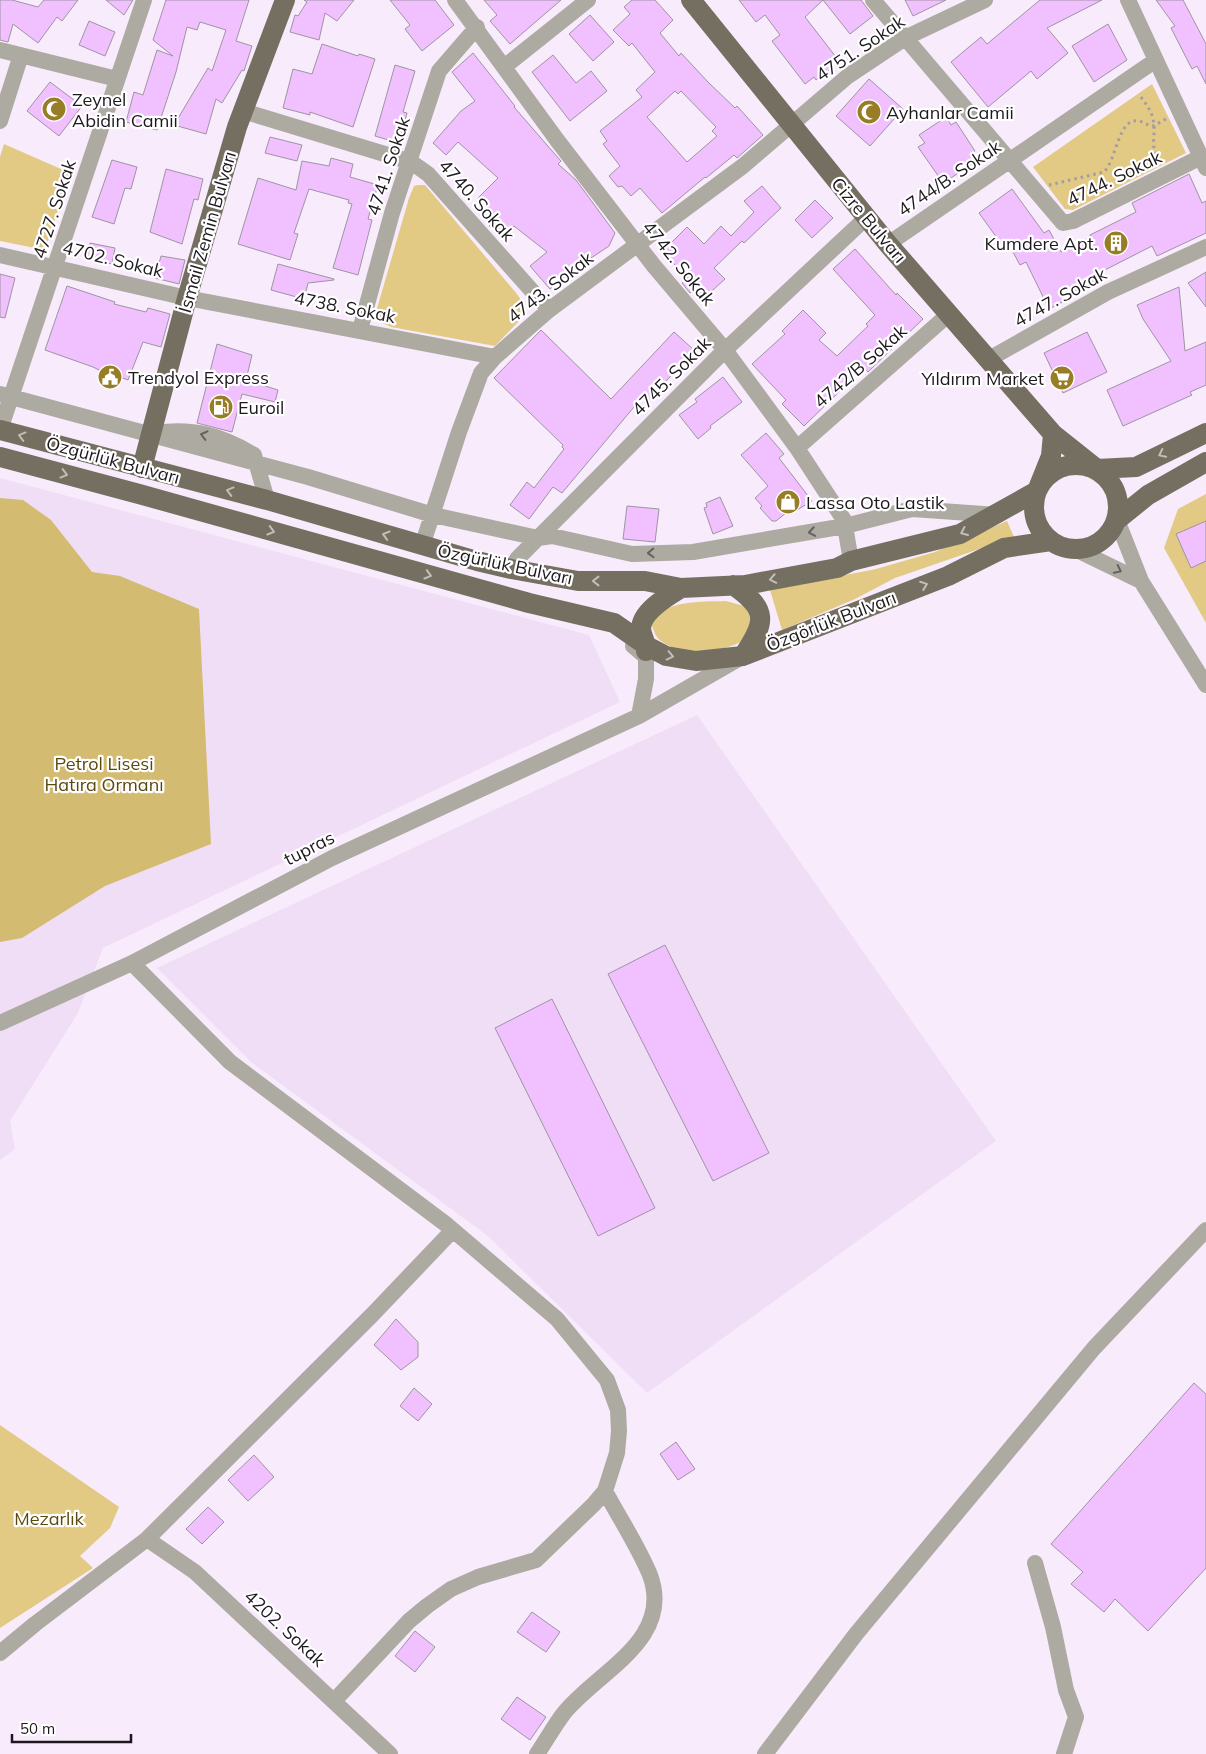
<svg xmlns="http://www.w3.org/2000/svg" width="1206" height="1754" font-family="Mulish,sans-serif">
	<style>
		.built { fill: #f0def6 }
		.green { fill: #e2ca84 }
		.forest { fill: #d4bb72 }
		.building { fill: #f0c1fe; stroke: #9f93a3; fill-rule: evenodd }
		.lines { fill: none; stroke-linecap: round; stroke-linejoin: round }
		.path { stroke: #a59ba7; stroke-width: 3; stroke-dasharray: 2.5 4; stroke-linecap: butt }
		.minor { stroke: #acaaa1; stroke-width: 16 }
		.major { stroke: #746f60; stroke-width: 20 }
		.oneway { stroke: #646160 }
		.oneway2 { stroke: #c0beb7 }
		.labels { text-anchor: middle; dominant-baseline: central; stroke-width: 4.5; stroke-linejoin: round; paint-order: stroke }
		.street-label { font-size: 18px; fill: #1d181e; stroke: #fff }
		.poi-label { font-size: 18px; fill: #1d181e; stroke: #fff; text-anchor: start }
		.park-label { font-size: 18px; fill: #5a490f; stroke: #fff }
	</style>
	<rect width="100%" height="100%" fill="#f8ebfc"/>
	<path class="built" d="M0,478L589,635L620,702L103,948L78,1013L10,1121L15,1149L0,1160Z
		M697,715L996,1141L647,1393L488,1236L251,1062L157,968Z"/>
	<path class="green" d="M1152,84L1186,153L1073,210L1065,209L1033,167Z
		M4,144L70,173L45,250L0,241V157Z
		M418,185H425L517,294L526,308L520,320L495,346L391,327L378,321L376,312L409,198L414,186Z
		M1206,494V623L1164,548L1178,509Z
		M1007,521L1014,537L895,578L855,599L782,630L770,590L876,569L935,552Z
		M726,601L744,606L752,619L747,638C726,653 682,658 661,641C655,637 654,630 651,624C663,599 703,602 726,601Z
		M0,1425L119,1507L110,1528L80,1556L93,1568L0,1628Z"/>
	<path class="forest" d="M0,498L23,500L51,520L92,572L120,576L199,609L211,844L105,886L22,938L0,942Z"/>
	<path class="building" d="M0,0H12L38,7L44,0H78L62,21L57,17L38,43L13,24L8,42L0,40Z
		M106,0H133L124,15Z
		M166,0H249L236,41L252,46L244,71L242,70L222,103L216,99L206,134L174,125L208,68L212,71L226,30L200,22L197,30L187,27L176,72L157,130L126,122L134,92L143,95L157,50L173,56L153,40Z
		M304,0H354L337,21L325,13L319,40L290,32L295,15L298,16L307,2Z
		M390,0H435L454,25L422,51L405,29L410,25Z
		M484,0H561L510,44L490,21L497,15Z
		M632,0H655L673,20L660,33L679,56L681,53L708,82L735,108L737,106L763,135L737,158L734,155L706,178L705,177L662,213L640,188L631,196L622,186L618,187L609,176L620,166L603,144L607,141L600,131L642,97L636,90L655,72L632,43L629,46L613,30L630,14L624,7ZM675,91L678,94L681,91L716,127L712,131L717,136L687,162L647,117Z
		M739,0H861L873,16L850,34L823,0L805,17L836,57L828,63L832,68L816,80L814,77L805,84L772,41L780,35L765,15L756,22Z
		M905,0H946L913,16Z
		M1040,0H1102L1047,28L1068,53L1037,79L1031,71L988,107L951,62L981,37L987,44Z
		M1156,0H1183L1206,44V84L1197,66L1192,69L1171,28L1175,26Z
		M590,15L614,42L593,61L569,34Z
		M89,21L115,32L105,56L79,45Z
		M1108,24L1127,60L1094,82L1072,46Z
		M322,44L358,56L359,54L375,59L353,127L310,112V115L283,108L293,69L312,74Z
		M473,53L515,106L514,107L553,152L561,161L558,164L576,180L615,233L609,246L588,260L587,258L550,289L530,266L547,252L514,226L504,238L489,226L497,216L478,198L498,178L458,142L446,155L433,143L461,111L475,101L452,72Z
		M553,55L576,83L591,71L607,91L570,121L532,72Z
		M395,65L415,71L403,112L407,113L399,143L375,136Z
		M869,79L903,109L870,146L836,116Z
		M50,82L82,106L59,136L27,111Z
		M946,117L951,125L956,122L975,151L971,154L976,161L948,180L943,174L939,177L918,147L925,143L919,135Z
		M270,137L302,145L297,161L265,153Z
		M331,158L353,164L350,177L378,185L368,219L372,220L358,275L333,268L352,204L348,203L349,200L309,189L294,233L298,234L290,260L238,244L258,178L296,190L302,161L329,166Z
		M112,160L137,167L131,189L125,188L114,224L92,217Z
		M166,169L203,179L198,200L194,199L182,244L150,232Z
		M1189,174L1202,203L1206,201V233L1157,256L1152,246L1099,273L1101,277L1072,293L1074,296L1049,309L1026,262L1020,265L1007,241L1002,245L979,213L1012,189L1044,233L1049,230L1061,252L1091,237L1090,235L1136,212L1132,203Z
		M762,186L781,208L744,243L742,241L714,268L725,279L702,300L693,291L690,293L682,283L688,278L662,252L687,227L704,244L721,226L731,236L754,212L744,201Z
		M815,200L833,218L812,238L795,220Z
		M90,243L115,248L112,264L87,259Z
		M855,249L896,295L897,293L923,319L868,372L862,366L839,392L804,426L782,404L786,400L752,364L785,334L782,331L803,310L826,333L819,340L837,356L868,326L866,324L875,315L833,269Z
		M161,256L185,260L179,284L155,278Z
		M278,264L334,279V280L308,283L304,299L271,290Z
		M1206,272V307L1188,283Z
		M0,274L15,278L5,318L0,317Z
		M67,286L115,302L114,304L146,312L148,308L170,314L161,347L143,342L128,380L120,377L108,383L103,372L93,367L45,350Z
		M1179,287L1185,351L1206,342V385L1190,392L1192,395L1123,426L1107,390L1171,361L1143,319L1137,305Z
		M541,330L611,399L674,332L694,350L649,400L644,395L562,493L553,487L529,519L510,505L527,482L534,488L564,449L562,447L563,445L494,378Z
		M1087,332L1107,372L1063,393L1044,353Z
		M217,344L252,355L246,380L278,390L275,402L242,394L232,432L197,423Z
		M723,377L742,402L710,426L711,428L698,439L679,415L697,402L695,399Z
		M766,433L784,454L779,458L812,501L797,510L792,508L776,521H772L760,508L762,506L755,498L768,486L741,455Z
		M720,497L733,526L713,534L704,508L707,507L706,503Z
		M627,506L659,509L655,542L623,539Z
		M1206,521V561L1191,568L1176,534Z
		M665,945L769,1153L713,1181L608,974Z
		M552,999L655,1208L598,1236L495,1028Z
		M396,1319L418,1342V1357L401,1370L374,1345Z
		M1194,1383L1206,1394V1568L1148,1631L1115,1599L1104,1612L1071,1584L1083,1572L1051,1544Z
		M414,1388L432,1404L418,1421L400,1406Z
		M676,1442L695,1469L678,1480L660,1454Z
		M254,1455L274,1477L248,1501L228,1480Z
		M208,1507L224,1522L202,1544L186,1529Z
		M532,1612L560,1632L546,1652L517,1632Z
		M415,1631L435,1647L415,1672L395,1656Z
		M517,1697L546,1717L530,1740L501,1719Z"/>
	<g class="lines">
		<path class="path" d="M1141,97C1146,104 1151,110 1153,119C1157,134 1148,149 1161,162
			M1049,185L1104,172C1117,159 1118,117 1139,121C1144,122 1148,126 1153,126L1166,119"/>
		<path class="minor" d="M455,0L557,140L654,266L725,350L797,448L844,520L851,561
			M873,0L1063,223L1073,221L1201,157
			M1128,0L1206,168
			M0,50L117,79
			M504,67L588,0
			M243,111L411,162L428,174L549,310
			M0,121L21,55
			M888,244L1156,60
			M0,255L187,298L495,357
			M360,330L392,213L439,71L477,27
			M989,359L1108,292L1206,247
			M0,394L308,477L433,515L538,538L552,536L632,554L693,552L845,526L912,509L998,515
			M0,430L144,0
			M156,433C193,427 222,436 254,455L267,500
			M797,448L949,314
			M422,546L459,432L481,373L495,357L549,310L743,166L848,76L905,38L985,0
			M1075,549L1141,581L1117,520
			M511,569L517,559L725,350L866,218
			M1141,581L1206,685
			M633,646L646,657V679L639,716L740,658
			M132,963L230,1062L447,1225L557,1319L607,1380L618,1410L619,1431L617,1453L605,1491L594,1504L536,1560L478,1577L451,1589L427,1606L409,1621L334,1701
			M0,1023L132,963L332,858L639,716
			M147,1539L195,1572L390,1754
			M1035,1563L1053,1627L1066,1690L1076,1717L1064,1754
			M0,1653L35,1624L147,1539L372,1315L453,1230
			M537,1754C546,1741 554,1726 564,1713C598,1671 674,1640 650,1575C638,1546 620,1519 605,1491
			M765,1754L856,1634L1094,1348L1206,1230"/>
		<path class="major" d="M691,0L888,244L1053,434
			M0,430L267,500L477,561L511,569L578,581H645L681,588L745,585L837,568L851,561L960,534L1037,491L1051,456L1053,434L1097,469L1136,467L1206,433
			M0,457L139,494L529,603L614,623L647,646L666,656L696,661L743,656L948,576L1004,548L1051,541
			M1034 507a42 42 0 1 1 84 0a42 42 0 1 1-84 0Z
			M142,468L187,298L237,127L285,0
			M1117,520L1148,495L1206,462
			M733,585C769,610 766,622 743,656
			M646,651C647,643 642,637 641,629C641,611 668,596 681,588"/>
	</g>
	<defs><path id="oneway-chevron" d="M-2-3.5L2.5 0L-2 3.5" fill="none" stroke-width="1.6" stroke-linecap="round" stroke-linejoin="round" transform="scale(1.25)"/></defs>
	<g class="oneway">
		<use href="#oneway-chevron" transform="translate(204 435) rotate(-166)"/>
		<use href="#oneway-chevron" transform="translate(812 532) rotate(170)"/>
		<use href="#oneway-chevron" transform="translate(651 553) rotate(178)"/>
		<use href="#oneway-chevron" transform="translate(1118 570) rotate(26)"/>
	</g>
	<g class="oneway2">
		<use href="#oneway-chevron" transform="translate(22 436) rotate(-165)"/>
		<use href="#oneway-chevron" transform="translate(1162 454) rotate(154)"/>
		<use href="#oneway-chevron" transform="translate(64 474) rotate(15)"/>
		<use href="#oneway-chevron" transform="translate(230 491) rotate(-165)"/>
		<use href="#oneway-chevron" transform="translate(271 531) rotate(16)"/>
		<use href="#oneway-chevron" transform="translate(964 532) rotate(156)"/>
		<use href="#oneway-chevron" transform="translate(386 535) rotate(-164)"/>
		<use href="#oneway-chevron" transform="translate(428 575) rotate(16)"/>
		<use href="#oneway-chevron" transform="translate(773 579) rotate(169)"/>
		<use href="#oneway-chevron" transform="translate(596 581) rotate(-180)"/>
		<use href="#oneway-chevron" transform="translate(924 585) rotate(-21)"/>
		<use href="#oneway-chevron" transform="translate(670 656) rotate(13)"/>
	</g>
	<defs>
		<symbol id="mosque-disc" viewBox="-11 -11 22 22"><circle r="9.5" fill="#977d25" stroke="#fff"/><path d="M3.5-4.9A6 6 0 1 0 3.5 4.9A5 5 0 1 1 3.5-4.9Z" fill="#fff"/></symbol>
		<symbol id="building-disc" viewBox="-11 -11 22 22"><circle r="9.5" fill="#977d25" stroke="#fff"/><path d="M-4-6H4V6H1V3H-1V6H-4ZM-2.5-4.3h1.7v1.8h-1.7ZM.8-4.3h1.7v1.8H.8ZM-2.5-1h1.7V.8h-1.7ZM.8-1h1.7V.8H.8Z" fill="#fff"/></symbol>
		<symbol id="civic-disc" viewBox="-11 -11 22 22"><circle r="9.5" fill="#977d25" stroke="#fff"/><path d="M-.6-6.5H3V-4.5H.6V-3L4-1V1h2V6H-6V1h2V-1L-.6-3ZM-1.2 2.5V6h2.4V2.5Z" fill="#fff"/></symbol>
		<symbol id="supermarket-disc" viewBox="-11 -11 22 22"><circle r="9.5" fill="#977d25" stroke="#fff"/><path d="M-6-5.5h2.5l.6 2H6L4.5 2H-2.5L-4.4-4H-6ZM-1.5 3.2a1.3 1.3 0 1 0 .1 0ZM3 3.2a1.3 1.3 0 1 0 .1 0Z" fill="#fff"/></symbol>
		<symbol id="fuel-disc" viewBox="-11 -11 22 22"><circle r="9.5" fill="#977d25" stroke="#fff"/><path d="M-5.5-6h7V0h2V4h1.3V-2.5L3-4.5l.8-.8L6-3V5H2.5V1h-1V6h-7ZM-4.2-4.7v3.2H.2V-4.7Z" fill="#fff"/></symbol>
		<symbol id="shop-disc" viewBox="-11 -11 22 22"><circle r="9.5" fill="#977d25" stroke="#fff"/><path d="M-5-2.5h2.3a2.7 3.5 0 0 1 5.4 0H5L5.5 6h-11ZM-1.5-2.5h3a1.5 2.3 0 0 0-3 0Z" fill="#fff"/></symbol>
	</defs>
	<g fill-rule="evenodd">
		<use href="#mosque-disc" x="40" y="95" width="28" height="28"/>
		<use href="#mosque-disc" x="855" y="98" width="28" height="28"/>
		<use href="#building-disc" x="1102" y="229" width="28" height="28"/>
		<use href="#civic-disc" x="96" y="363" width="28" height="28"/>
		<use href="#supermarket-disc" x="1048" y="364" width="28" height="28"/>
		<use href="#fuel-disc" x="207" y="393" width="28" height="28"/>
		<use href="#shop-disc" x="774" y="488" width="28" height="28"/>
	</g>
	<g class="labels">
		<g class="street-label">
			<text transform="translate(860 48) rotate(-34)">4751. Sokak</text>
			<text transform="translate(388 166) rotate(-72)">4741. Sokak</text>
			<text transform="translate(949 178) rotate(-34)">4744/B. Sokak</text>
			<text transform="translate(1114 178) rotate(-26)">4744. Sokak</text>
			<text transform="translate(477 200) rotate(48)">4740. Sokak</text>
			<text transform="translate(54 209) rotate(-72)">4727. Sokak</text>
			<text transform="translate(869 220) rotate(50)">Cizre Bulvarı</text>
			<text transform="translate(207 232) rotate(-74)">İsmail Zemin Bulvarı</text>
			<text transform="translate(113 259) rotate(14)">4702. Sokak</text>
			<text transform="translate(679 263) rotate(51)">4742. Sokak</text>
			<text transform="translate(550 287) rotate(-38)">4743. Sokak</text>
			<text transform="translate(1060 297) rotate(-29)">4747. Sokak</text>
			<text transform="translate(345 307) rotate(11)">4738. Sokak</text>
			<text transform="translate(860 366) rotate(-41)">4742/B Sokak</text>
			<text transform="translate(671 376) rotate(-45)">4745. Sokak</text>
			<text transform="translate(113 460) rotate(15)">Özgürlük Bulvarı</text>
			<text transform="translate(505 564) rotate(12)">Özgürlük Bulvarı</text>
			<text transform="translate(831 621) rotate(-21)">Özgörlük Bulvarı</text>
			<text transform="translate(309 848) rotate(-27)">tupras</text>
			<text transform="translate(285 1628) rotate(43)">4202. Sokak</text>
		</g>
		<g class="poi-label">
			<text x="72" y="99">Zeynel<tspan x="72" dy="21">Abidin Camii</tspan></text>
			<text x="886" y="112">Ayhanlar Camii</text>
			<text x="1098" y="243" text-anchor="end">Kumdere Apt.</text>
			<text x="128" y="377">Trendyol Express</text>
			<text x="1044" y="378" text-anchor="end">Yıldırım Market</text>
			<text x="238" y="407">Euroil</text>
			<text x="806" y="502">Lassa Oto Lastik</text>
		</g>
		<g class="park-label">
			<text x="104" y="763">Petrol Lisesi<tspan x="104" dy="21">Hatıra Ormanı</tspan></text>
			<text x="49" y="1518">Mezarlık</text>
		</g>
	</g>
	<path d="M12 1734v8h119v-8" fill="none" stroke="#1d181e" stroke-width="2.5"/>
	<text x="20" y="1734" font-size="15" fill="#1d181e" stroke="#ffffff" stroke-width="4" paint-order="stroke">50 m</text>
</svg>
